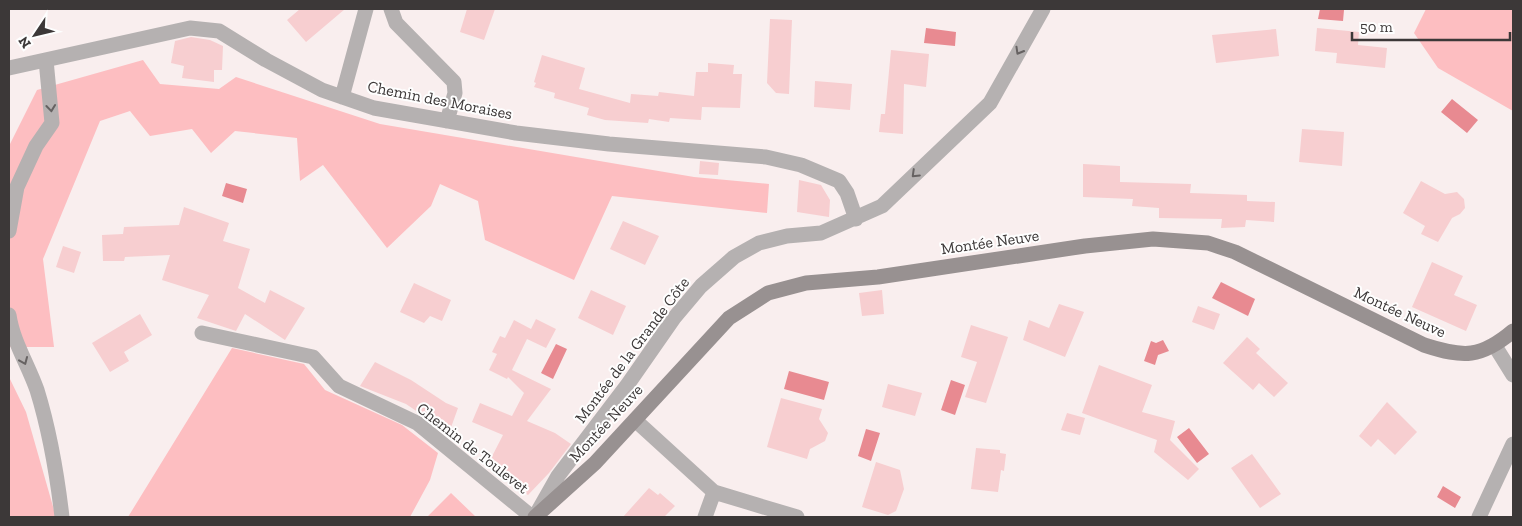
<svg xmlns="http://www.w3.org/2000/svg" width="1522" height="526" font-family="'Zilla Slab',serif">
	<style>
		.green { fill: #fdbec1 }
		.water { fill: #e88a91 }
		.building { fill: #f7ced0 }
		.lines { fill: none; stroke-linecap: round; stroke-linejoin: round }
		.street { stroke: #b5b1b1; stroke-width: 15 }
		.secondary { stroke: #989191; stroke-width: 15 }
		.oneway { stroke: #666262 }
		.labels { text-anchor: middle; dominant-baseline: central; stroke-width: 4; stroke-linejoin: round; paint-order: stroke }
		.street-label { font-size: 16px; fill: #3c3838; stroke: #fefefe }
	</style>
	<rect width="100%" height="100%" fill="#f9eeee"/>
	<path class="green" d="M1426,9H1513V111L1438,68L1414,33Z
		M143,60L160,84L219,89L236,77L380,124L694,177L769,184L767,213L612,196L574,280L485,240L478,201L440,184L431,206L387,248L323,165L300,181L297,138L235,131L211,153L192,129L150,136L130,111L100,121L43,259L54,347H9V146L37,90Z
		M232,348L304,364L325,390L402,425L438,453L430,480L410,517H128Z
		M9,377L26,412L56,517H9Z
		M451,493L476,517H427Z"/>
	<path class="water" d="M1320,9L1344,10L1343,21L1318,19Z
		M926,28L956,32L955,46L924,43Z
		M1452,99L1478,120L1467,133L1441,112Z
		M226,183L247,189L243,203L222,196Z
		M1221,282L1255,299L1248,316L1212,298Z
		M1163,340L1169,351L1158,355L1155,365L1144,361L1151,341L1156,343Z
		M556,344L567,349L553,379L541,373Z
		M789,371L829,382L824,400L784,389Z
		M951,380L965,385L955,415L941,410Z
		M1189,428L1209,454L1197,463L1177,437Z
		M866,429L880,433L871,461L858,456Z
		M1443,486L1461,497L1455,508L1437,497Z"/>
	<path class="building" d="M300,9H345L306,42L287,20Z
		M467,9H495L484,40L460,32Z
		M770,19L792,20L789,94L776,93L767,83Z
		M1317,28L1359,32L1358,45L1387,48L1385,68L1336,63L1337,53L1315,51Z
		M1276,29L1279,56L1216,63L1212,35Z
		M191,37L210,40L223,46L222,70H214V82L182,78L184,66L171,63L175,41Z
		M891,50L929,54L926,87L904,84L903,134L879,132L881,114H885Z
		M542,55L585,68L579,89L630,103L631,94L658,96L659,92L694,96L696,72H708V63L734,65L733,74H742L740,108L702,107L701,120L670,118L669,122L649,119L648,123L605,120L587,115L589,108L554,98L555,93L534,87L536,83L534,82Z
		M815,81L852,84L850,110L814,107Z
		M1302,129L1344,132L1342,166L1299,162Z
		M700,161L719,163L718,175L699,174Z
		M1083,164L1120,166V182L1191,184L1190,193L1247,195V201L1275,202L1274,222L1246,220L1245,227L1221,228L1222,219L1159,218V208L1132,206L1133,199L1083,197Z
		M799,180L821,185L830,200L829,217L797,212Z
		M1421,181L1445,194L1457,192L1464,199L1465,208L1460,214L1452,218L1438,242L1421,234L1425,226L1403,213Z
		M184,207L229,223L223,241L250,249L238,288L265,303L270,290L305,308L285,340L245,314L236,331L197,318L209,295L162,280L170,255L125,257L124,261H103L102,235L123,234L124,227L179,225Z
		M623,221L659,236L645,265L610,249Z
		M63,246L81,252L74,273L56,267Z
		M1432,262L1463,276L1454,295L1477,305L1466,331L1412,307Z
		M414,283L451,300L442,321L430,316L424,323L400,312Z
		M591,290L626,306L613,335L578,318Z
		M882,290L884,314L862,316L859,293Z
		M1059,304L1084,312L1065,357L1023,340L1029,320L1049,328Z
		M1198,306L1220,314L1214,330L1192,322Z
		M140,314L152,335L124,352L129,361L110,372L92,343Z
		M536,319L556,329L546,348L527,339L512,370L551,389L527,421L555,433L571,444L549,473L528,495L487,466L503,435L472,422L480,403L512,416L524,393L508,377L507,379L489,370L497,354L492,352L500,336L505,338L514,320L531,329Z
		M971,325L1008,337L986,403L965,397L977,362L961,357Z
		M1247,337L1260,349L1256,353L1288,383L1274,397L1259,383L1253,390L1223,363Z
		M375,362L411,380L446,403L458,408L449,433L406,404L360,386Z
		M1099,365L1152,385L1142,412L1175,421L1170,440L1199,469L1188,480L1154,452L1157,440L1082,413Z
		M888,384L922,393L915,416L882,407Z
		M781,398L822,409L819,419L828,433L825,441L810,449L807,459L767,447Z
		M1387,402L1417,432L1395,455L1378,439L1371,447L1359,436Z
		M1067,413L1085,418L1080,435L1061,430Z
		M976,448L1000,450V453L1006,454L1004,471L1001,470L998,492L971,489Z
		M1252,454L1281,494L1260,508L1231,468Z
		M876,462L900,470L904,489L896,511L888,515L862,507Z
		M649,488L658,495L660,493L675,506L664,517H623Z"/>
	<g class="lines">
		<path class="street" d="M391,9L396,23L454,82L455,93L447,121
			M9,68L190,28L219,31L266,60L322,90L374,108L516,133L609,144L766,157L801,165L839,181L847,193L856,219
			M342,97L366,9
			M9,231L17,187L36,146L52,123L46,60
			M9,315C13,342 28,364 37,390C50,432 57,474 62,517
			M202,333L313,357L339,386L417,423L532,517
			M1495,346L1513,375
			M635,420L714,492L797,517
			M537,513L558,476L628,384L674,318L701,286L734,257L759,243L787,236L821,233L882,206L990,103L1043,9
			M705,517L714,492
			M1479,517L1513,444"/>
		<path class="secondary" d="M535,517L595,463L729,318L768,293L806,283L878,277L1085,246L1153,239L1208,243L1235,252L1424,345C1464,358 1481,358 1513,331"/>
	</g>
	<defs><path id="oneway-chevron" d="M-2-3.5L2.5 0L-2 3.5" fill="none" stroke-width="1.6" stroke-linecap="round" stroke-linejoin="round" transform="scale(1.25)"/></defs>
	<g class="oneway">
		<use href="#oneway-chevron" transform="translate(1019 51) rotate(120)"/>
		<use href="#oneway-chevron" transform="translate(51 108) rotate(84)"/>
		<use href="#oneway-chevron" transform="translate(915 174) rotate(136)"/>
		<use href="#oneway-chevron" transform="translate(24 361) rotate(67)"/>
	</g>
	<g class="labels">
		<g class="street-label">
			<text transform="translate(440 100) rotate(11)">Chemin des Moraises</text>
			<text transform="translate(990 242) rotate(-8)">Montée Neuve</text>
			<text transform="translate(1400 312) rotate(25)">Montée Neuve</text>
			<text transform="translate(632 350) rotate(-53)">Montée de la Grande Côte</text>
			<text transform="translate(606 423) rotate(-47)">Montée Neuve</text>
			<text transform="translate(473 448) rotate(38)">Chemin de Toulevet</text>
		</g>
	</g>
	<rect width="1522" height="526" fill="none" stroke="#3c3838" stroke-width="20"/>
	<g transform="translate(35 35) rotate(235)" stroke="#fefefe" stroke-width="4" paint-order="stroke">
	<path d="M0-4L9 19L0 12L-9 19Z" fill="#3c3838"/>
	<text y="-8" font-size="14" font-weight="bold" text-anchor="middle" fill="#3c3838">N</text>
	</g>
	<path d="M1352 32v8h158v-8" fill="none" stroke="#3c3838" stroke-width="2.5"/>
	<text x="1360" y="32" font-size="15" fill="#3c3838" stroke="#fefefe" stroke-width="4" paint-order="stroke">50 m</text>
</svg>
